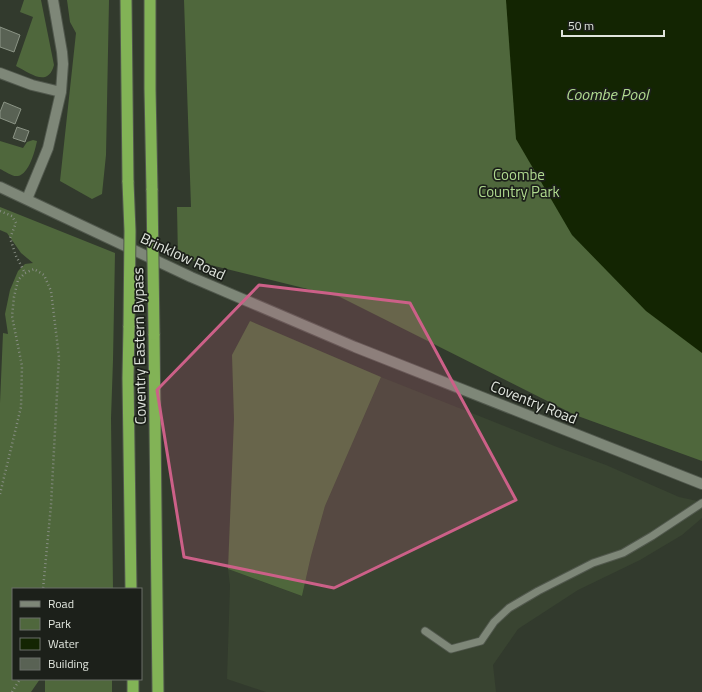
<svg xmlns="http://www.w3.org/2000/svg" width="702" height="692" font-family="'Titillium Web',sans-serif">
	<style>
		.built { fill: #394431 }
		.green { fill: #4f673c }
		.water { fill: #132502 }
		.building { fill: #596254; stroke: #8b9485 }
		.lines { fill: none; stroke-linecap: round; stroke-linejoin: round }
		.service-casing { stroke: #51584d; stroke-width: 9 }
		.minor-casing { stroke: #51584d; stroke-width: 12 }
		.secondary-casing { stroke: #51584d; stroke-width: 12 }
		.trunk-casing { stroke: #51584d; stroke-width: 13 }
		.path { stroke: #878d83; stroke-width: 2.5; stroke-dasharray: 1 3; stroke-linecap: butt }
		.service { stroke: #7e8778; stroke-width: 7 }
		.minor { stroke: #7e8778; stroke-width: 10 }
		.secondary { stroke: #7e8778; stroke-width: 10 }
		.trunk { stroke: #82b356; stroke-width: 11 }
		.trunk-bridge-casing { stroke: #51584d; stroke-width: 13; stroke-linecap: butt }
		.trunk-bridge { stroke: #82b356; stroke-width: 11 }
		.marked { fill: #cc6088; fill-opacity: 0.2; stroke: #cc6088; stroke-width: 3; stroke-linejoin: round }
		.labels { text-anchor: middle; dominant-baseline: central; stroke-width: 3.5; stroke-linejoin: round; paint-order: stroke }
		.park-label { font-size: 15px; fill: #afd98f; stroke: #1c201a }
		.street-label { font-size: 15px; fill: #e0e5dd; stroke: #1c201a }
		.water-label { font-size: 16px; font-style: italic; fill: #b1db91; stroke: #1c201a }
	</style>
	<rect width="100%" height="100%" fill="#323a2d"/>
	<path class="built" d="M381,377L557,447L606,465L679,497L702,502V518L682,535L640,560L578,590L518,629L493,665L496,692H266L227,679L230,585L228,569L302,596L311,556L325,506Z"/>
	<path class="green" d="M24,0H41L54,65C48,88 30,73 16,66L33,17L20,12Z
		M67,0H109L106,155L102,194L92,199L60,181L76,33L70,22Z
		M184,0H702V461L575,415L340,297L178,257L177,207H191Z
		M33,140L37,141C35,151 29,174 18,176C12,177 5,171 0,169V141L23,148L27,142Z
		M0,207L115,253L113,360L111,418L113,589H13V679H40L31,692H0V403L3,333L8,334L5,314L10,290L18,271L25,264L33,263L21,253L7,233L0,230Z
		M250,321L381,377L325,506L311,556L302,596L228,569L234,419L232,355Z
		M45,679H112V692H45Z"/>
	<path class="water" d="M506,0H702V353L646,311L572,235L516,139Z"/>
	<path class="building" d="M0,27L20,35L14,52L0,47Z
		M4,102L21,109L15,124L0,118V112Z
		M17,127L29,131L25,142L13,138Z"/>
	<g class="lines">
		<defs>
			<path id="service" d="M425,631L451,649L481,641L494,622L509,608L538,591L593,563L623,553L652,536L702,503"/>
			<path id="minor" d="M0,73L32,85L61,92
				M27,199L48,148L61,92L63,64L62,52L53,0"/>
			<path id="secondary" d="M0,187L191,277L355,347L702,484"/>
			<path id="trunk" d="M126,0L128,182
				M150,0V89L152,190
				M129,326L128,378L131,589
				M154,334L158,692
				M133,679V692"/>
		</defs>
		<use href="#service" class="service-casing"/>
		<use href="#minor" class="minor-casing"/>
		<use href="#secondary" class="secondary-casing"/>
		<use href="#trunk" class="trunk-casing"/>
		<path class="path" d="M0,211L12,216L16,223L10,238L16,256L25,273
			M0,494L21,407L22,366L12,316L14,297L18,280L25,273L34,269L44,275L51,291L59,357L51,505L43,589
			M12,692L20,679"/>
		<use href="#service" class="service"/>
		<use href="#minor" class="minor"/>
		<use href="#secondary" class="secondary"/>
		<use href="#trunk" class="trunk"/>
		<defs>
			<path id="trunk-bridge" d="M128,182L130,231L129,326
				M152,190L154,334"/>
		</defs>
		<use href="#trunk-bridge" class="trunk-bridge-casing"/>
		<use href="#trunk-bridge" class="trunk-bridge"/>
	</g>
	<path class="marked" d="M259,285L410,303L516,500L334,588L184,557L157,390Z"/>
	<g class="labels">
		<g class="park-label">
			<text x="519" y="174">Coombe<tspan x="519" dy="17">Country Park</tspan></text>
		</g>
		<g class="street-label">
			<text transform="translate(183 256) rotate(25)">Brinklow Road</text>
			<text transform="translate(139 346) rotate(-91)">Coventry Eastern Bypass</text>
			<text transform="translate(534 402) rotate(22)">Coventry Road</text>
		</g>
		<g class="water-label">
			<text x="607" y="94">Coombe Pool</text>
		</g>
	</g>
	<rect x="12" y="588" width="130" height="92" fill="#1c201a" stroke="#6a6f68"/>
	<rect x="20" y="601" width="20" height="6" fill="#7e8778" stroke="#6a6f68"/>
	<text x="48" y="608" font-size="12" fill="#e0e5dd">Road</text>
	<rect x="20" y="618" width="20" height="12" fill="#4f673c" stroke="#6a6f68"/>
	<text x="48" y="628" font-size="12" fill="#e0e5dd">Park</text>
	<rect x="20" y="638" width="20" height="12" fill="#132502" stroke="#6a6f68"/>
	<text x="48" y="648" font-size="12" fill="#e0e5dd">Water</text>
	<rect x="20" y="658" width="20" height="12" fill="#596254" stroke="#6a6f68"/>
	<text x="48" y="668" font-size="12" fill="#e0e5dd">Building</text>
	<path d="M562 30v6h102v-6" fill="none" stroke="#e0e5dd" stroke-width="2"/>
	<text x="568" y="30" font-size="12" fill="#e0e5dd" stroke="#1c201a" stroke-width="3" paint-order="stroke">50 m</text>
</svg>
